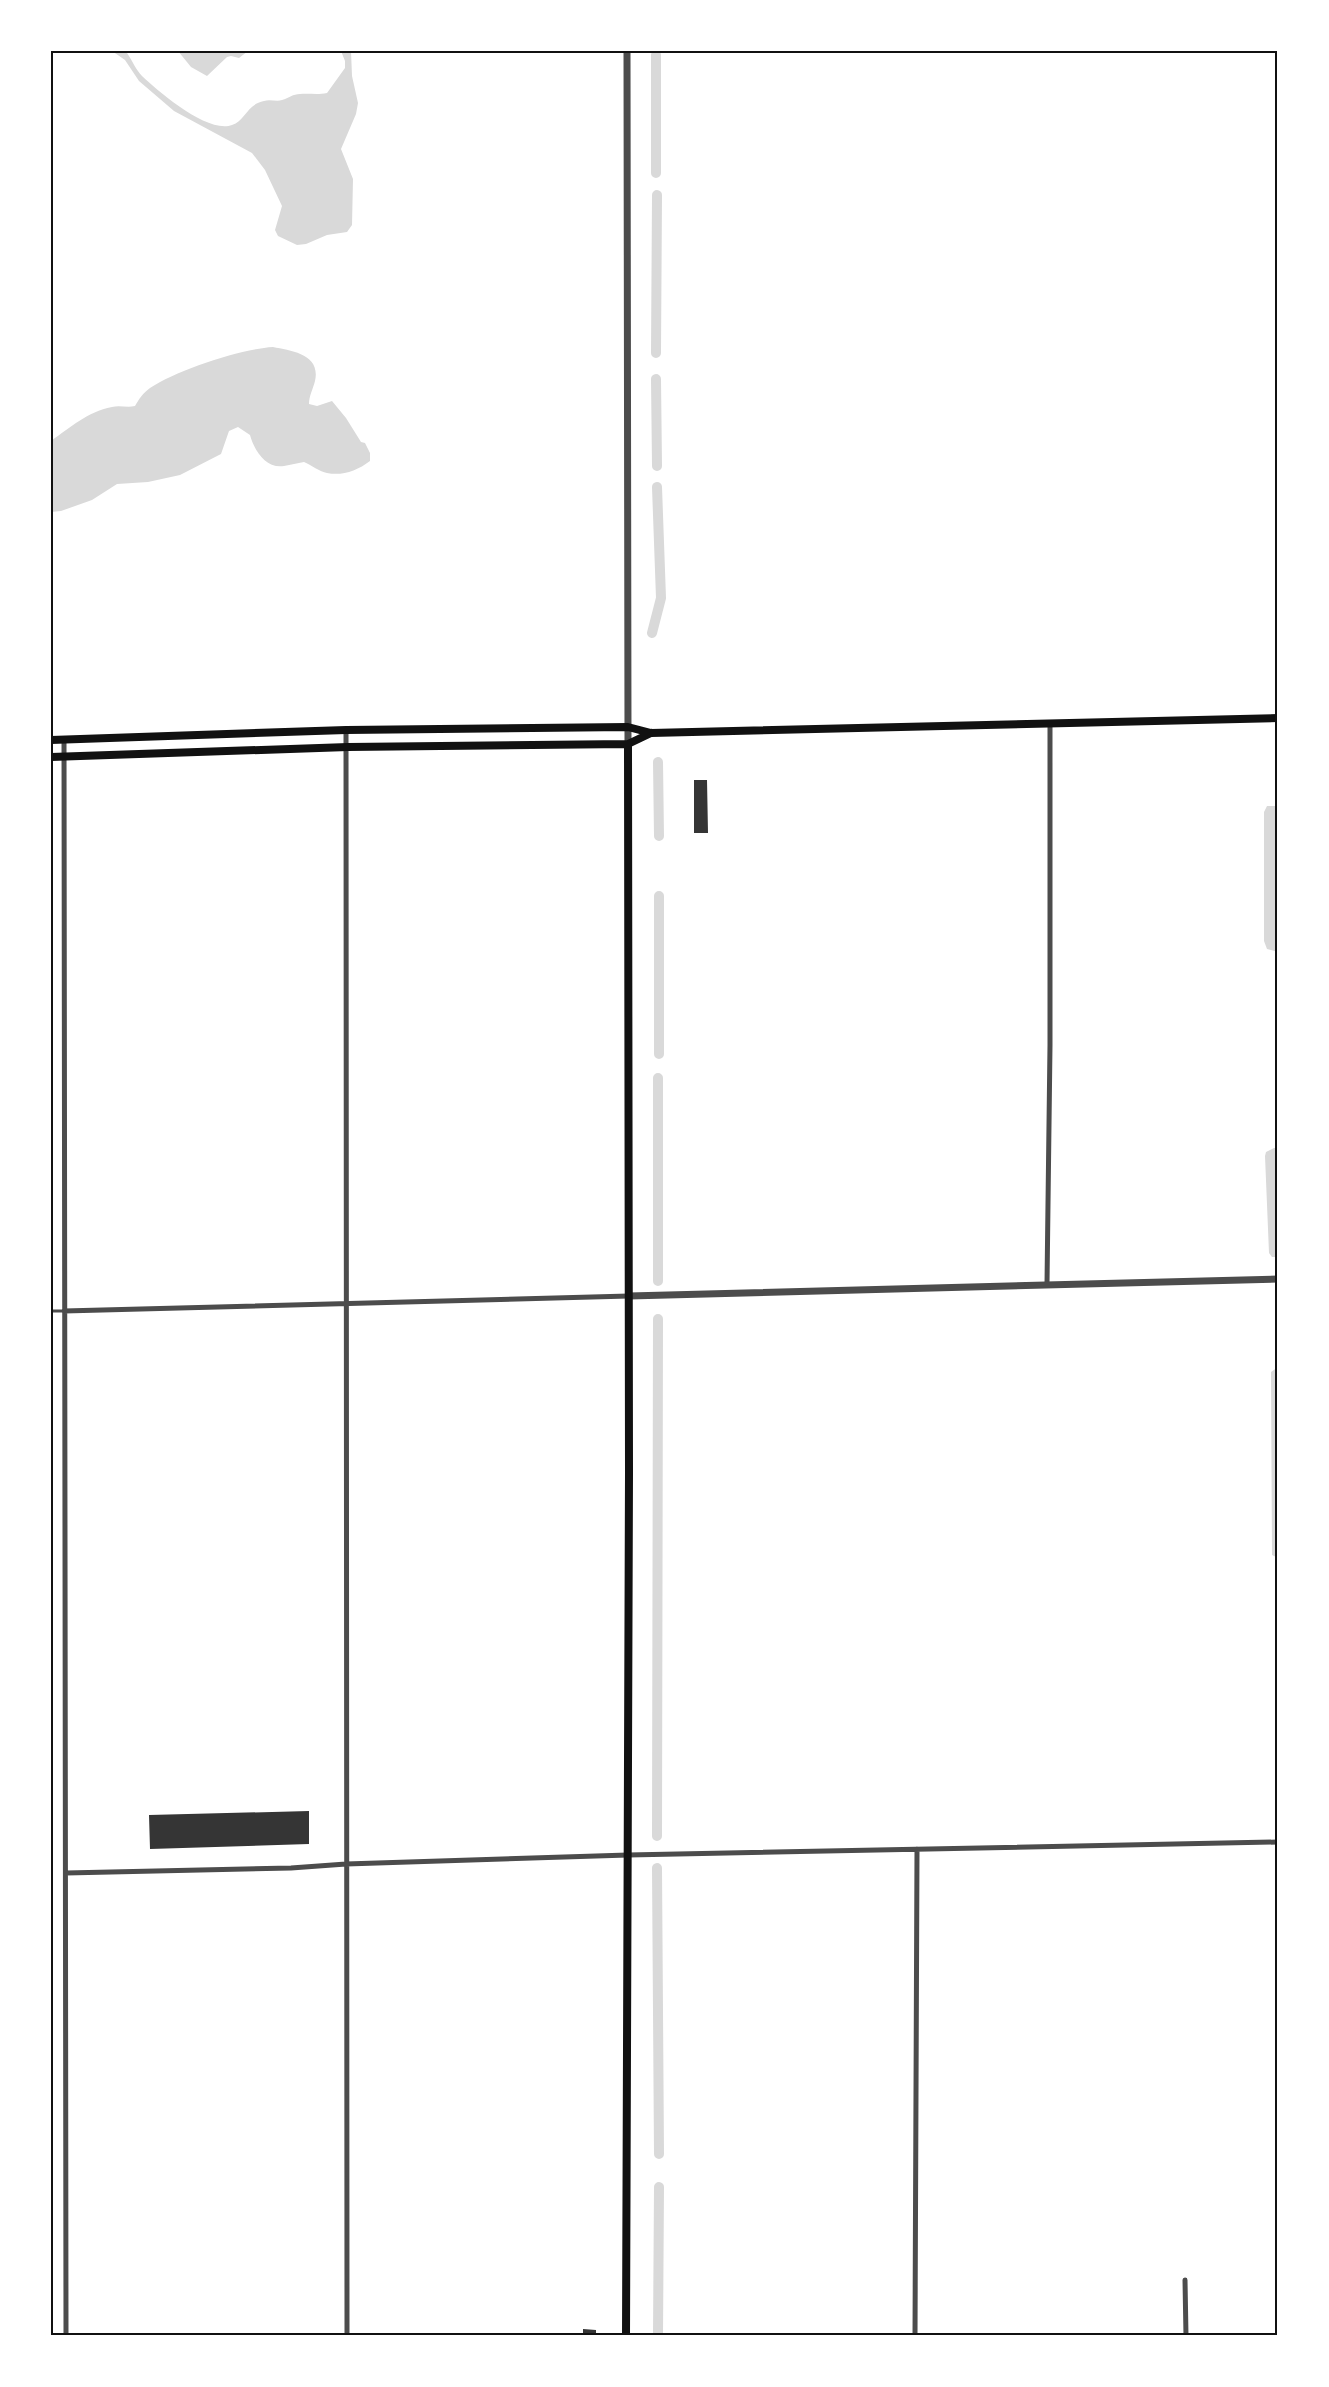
<svg xmlns="http://www.w3.org/2000/svg" width="1329" height="2387" font-family="'Fira Sans Condensed',sans-serif">
	<style>
		.water { fill: #d9d9d9 }
		.lines { fill: none; stroke-linecap: round; stroke-linejoin: round }
		.canal { stroke: #d9d9d9; stroke-width: 10 }
		.building { fill: #353535 }
		.service { stroke: #4c4c4c; stroke-width: 3 }
		.minor { stroke: #4c4c4c; stroke-width: 5 }
		.tertiary { stroke: #4c4c4c; stroke-width: 7 }
		.secondary { stroke: #111; stroke-width: 8 }
		.neatline { fill: none; stroke: #111; stroke-width: 2 }
	</style>
	<rect width="100%" height="100%" fill="#fff"/>
	<path class="water" d="M112,51L127,53C132,60 136,70 142,76C159,92 208,134 232,125C245,121 247,104 264,101C270,99 277,102 282,100C289,98 293,94 300,94C309,93 317,95 327,93L345,68V61L341,51H351L352,76L358,103L356,114L341,149L353,179L352,225L347,232L327,235L306,244L297,245L278,236L275,230L282,206L265,170L252,153L174,111L139,81L125,60Z
		M178,51H248L239,58L231,56L227,57L207,76L191,67Z
		M273,347C292,351 321,354 315,381C313,389 309,396 309,404L317,406L332,401L346,418L361,442L365,443L370,453V461C357,471 342,476 327,473C320,472 311,465 304,462C297,463 291,465 284,466C266,469 254,450 250,435L238,427L229,431L221,454L180,475L148,482L117,484L92,500L61,511L51,512V441C71,427 87,412 112,407C120,405 127,408 135,406C139,399 143,393 150,388C177,370 240,349 273,347Z
		M1267,806H1278V952L1267,949L1264,941V812Z
		M1274,1148H1278V1257H1272L1269,1253L1265,1156L1266,1152Z
		M1278,1367V1558L1272,1555L1271,1372Z"/>
	<g class="lines">
		<path class="canal" d="M656,55V173
			M656,353L657,195
			M656,379L657,466
			M652,633L661,598L657,487
			M658,762L659,836
			M659,1054V896
			M658,1078V1281
			M657,1836L658,1319
			M657,1868L659,2154
			M658,2336L659,2187"/>
	</g>
	<path class="building" d="M694,780H707L708,833H694Z
		M309,1811V1844L150,1849L149,1815Z
		M583,2329L596,2330V2336H583Z"/>
	<g class="lines">
		<path class="service" d="M51,1311H64"/>
		<path class="minor" d="M346,730L347,2336
			M64,739L66,2336
			M1047,1284L1050,1045V723
			M64,1311L629,1296
			M66,1873L291,1868L346,1864L628,1855L1278,1842
			M1185,2280L1186,2336
			M915,2336L917,1849"/>
		<path class="tertiary" d="M627,51L628,744
			M629,1296L1278,1279"/>
		<path class="secondary" d="M51,740L346,730L628,727L651,733L1278,718
			M51,757L348,747L628,744L651,733
			M626,2336L629,1473L628,744"/>
	</g>
	<rect width="1329" height="2387" fill="none" stroke="#ffffff" stroke-width="105"/>
	<rect x="52" y="52" width="1224" height="2282" class="neatline"/>
</svg>
